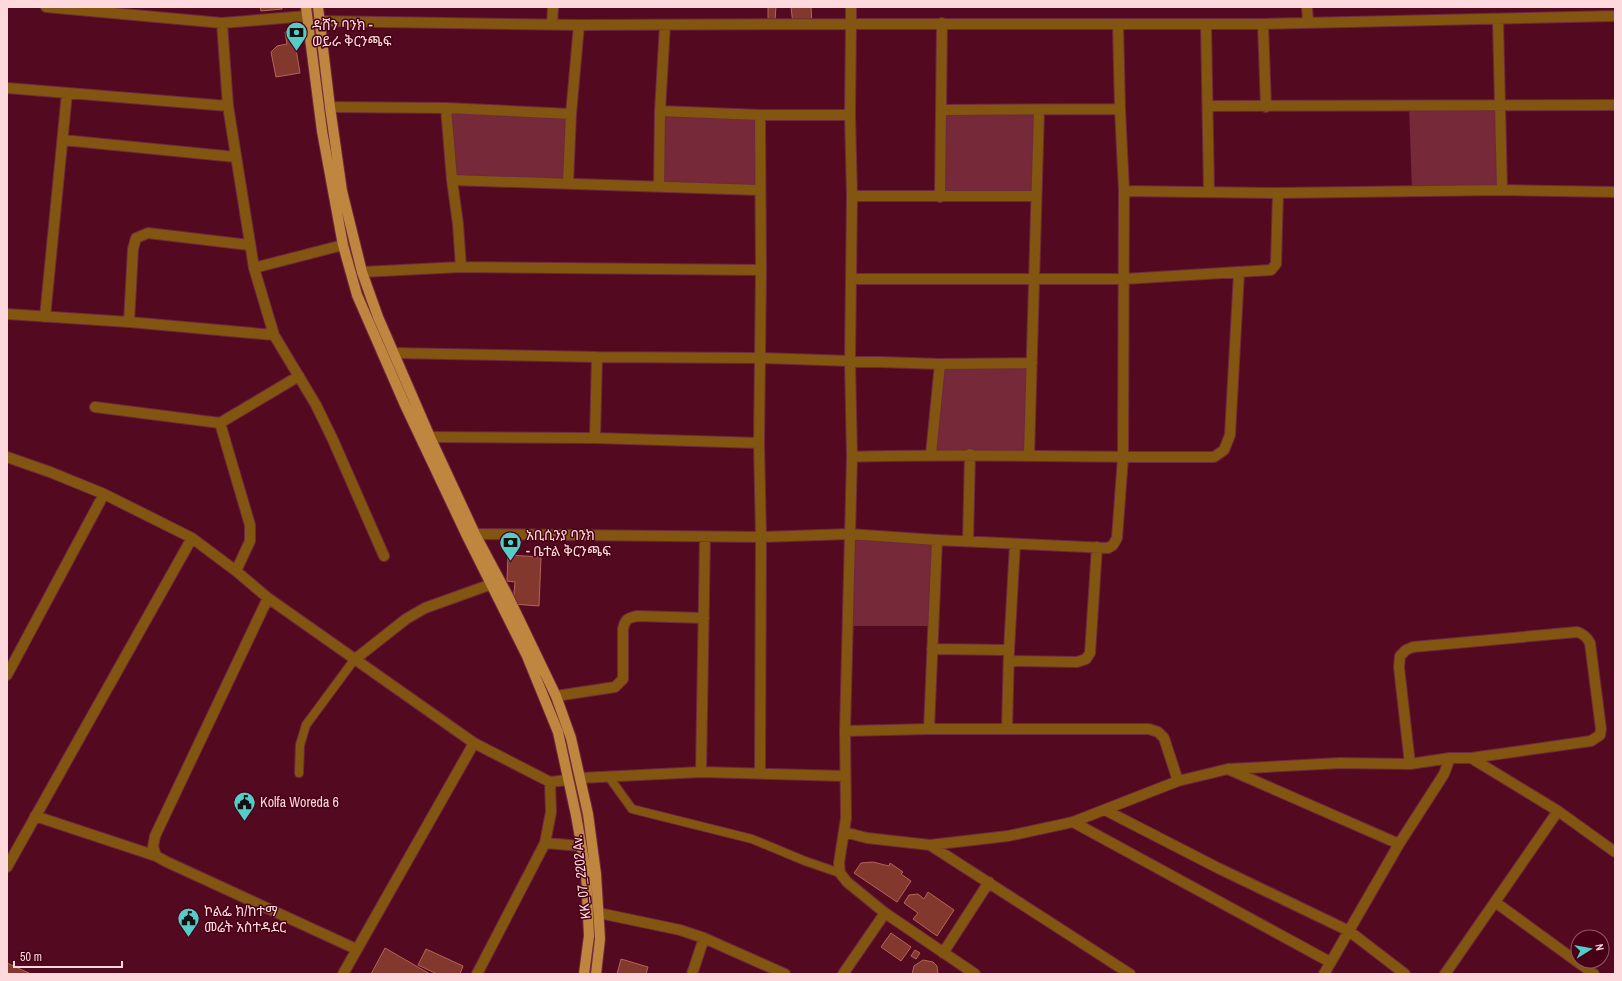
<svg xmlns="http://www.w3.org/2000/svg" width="1622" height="981" font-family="'Archivo Narrow','Noto Sans Ethiopic',sans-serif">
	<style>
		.green { fill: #762939 }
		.building { fill: #82382d; stroke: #b46557 }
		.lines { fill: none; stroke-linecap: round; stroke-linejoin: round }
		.lane-casing { stroke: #6e2a3d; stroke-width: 10 }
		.street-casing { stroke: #6e2a3d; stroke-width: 12 }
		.primary-casing { stroke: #6e2a3d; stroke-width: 12 }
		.lane { stroke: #825511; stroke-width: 8 }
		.street { stroke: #825511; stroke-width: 10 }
		.primary { stroke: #be863e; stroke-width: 10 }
		.labels { text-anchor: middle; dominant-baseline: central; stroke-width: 3; stroke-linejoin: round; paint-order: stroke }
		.poi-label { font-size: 14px; fill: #fdd8dc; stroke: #470015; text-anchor: start }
		.street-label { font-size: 14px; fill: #fdd8dc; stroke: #470015 }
	</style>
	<rect width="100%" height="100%" fill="#53091f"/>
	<path class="green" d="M1409,105H1501L1502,190L1412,191Z
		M446,108L571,114L568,183L452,180Z
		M942,110H1039L1036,196L940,197Z
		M660,111L760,115L759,190L659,186Z
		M1032,363L1029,456L931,454L940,364Z
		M849,534L937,540L933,626H847Z"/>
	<path class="building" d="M260,7H282V9L261,11Z
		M768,7H776L775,20H768Z
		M791,7H811L812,24L793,25Z
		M293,31L300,73L276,77L271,52L277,46L287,44L285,32Z
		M508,555L541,557L539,606L513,604L515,582L507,581Z
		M873,862L889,866L890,863L903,872L901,874L911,881L897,902L854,873L861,863Z
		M928,892L954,910L937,936L913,919L918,913L904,903L909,895L918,894L924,899Z
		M891,933L911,947L901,961L881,947Z
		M385,948L430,974H371Z
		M426,949L463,966L460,974H437L418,965Z
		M915,950L920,953L916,959L911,956Z
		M621,959L648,967L646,974H617Z
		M923,960L933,962L937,966L938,974H912L914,966Z
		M7,963L31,974H7Z"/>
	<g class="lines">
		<defs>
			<path id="lane" d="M299,773L300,745L306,725L354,660
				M609,777L632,809L752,839L805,861L840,873"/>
			<path id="street" d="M46,7L222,23L307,16
				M1307,7L1308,23
				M1498,20L1502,190
				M319,21L579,25L851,24V7
				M222,23L228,106L254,268L343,245
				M552,24L553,7
				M1206,24L1209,191
				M1263,24L1266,107
				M7,88L228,106
				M1208,106L1615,105
				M330,107L446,108L571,114
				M446,108L452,180L458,224L461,267
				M942,110L1120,109
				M660,111L760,115H850
				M760,115L761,270L759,443L761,537L760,773
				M63,140L236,157
				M452,180L759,190
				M568,183L571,114L579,25
				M659,186L660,111L665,25
				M1124,191L1278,193L1502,190L1615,192
				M852,196H1036
				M940,197L942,23
				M254,268L274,335L316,405L333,440L384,556
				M362,272L461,267L761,270
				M851,279H1124L1271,270L1276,264L1278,193
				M7,314L129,322L274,335
				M45,317L67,93
				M129,322L133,249L136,238L148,233L249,245
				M394,353L597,357L760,358L940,364L1032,363
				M95,407L220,423
				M430,437L595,438L759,443
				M595,438L597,357
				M931,454L940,364
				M1029,456L1039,110
				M7,457L50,472L104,494L192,538L236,571L268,598L474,743L550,782L568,780
				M852,457C972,453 1093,458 1214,457L1224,450L1230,435L1239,273
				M475,534L761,537L849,534L937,540L1108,548L1113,545L1117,538L1123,458L1124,191L1120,109L1118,24
				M968,541L970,454
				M236,571L250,541V525L220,423L299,376
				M932,649L1009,650
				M354,660L406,619L425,608L492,584
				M1009,661L1077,662L1086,659L1090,653L1097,547
				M7,675L104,494
				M556,696L615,687L623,679V629C625,619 628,618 637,616L704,618
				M929,729L937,540
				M1007,729L1009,650L1015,544
				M845,731L929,729H1149L1158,732L1164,738L1178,781
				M1471,758L1558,811L1615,852
				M1230,770L1399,844
				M701,772L705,537
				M580,778L701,772L845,776
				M1105,810L1218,868L1349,931L1405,974
				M35,816L156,856L167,862L356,949
				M1073,822L1330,962
				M844,832L867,838L930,845L1008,836L1073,822L1178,781L1228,769L1340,763L1410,764L1450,758H1471L1591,741L1600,735L1601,729L1590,643C1587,637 1584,634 1577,632L1413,647L1406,650L1400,656L1399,667L1410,764
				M545,843L581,846
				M930,845L1130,974
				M156,856L153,847L155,836L268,598
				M7,867L192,538
				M1495,902L1594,974
				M599,913L680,930L704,938L785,974
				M943,953L989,882
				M343,974L474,743
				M477,974L545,843L551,812L550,782
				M692,974L704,938
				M843,974L885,913
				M975,974L885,913L847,882L840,873L839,863L846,818L845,731L852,457L850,361L852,196L850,115L851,24H1263L1615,16
				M1324,974L1399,844L1444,774L1450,758
				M1445,974L1558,811"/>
			<path id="primary" d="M306,7L322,131L343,245L357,295L405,405L467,536L527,656L558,732L576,815L586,872L589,936L584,974
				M318,7L330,107L342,191L362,272L378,317L430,437L475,534L506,592L556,696L571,738L588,814L596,874L600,939L596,974"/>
		</defs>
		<use href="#lane" class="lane-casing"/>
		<use href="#street" class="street-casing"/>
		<use href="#primary" class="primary-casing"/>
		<use href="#lane" class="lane"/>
		<use href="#street" class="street"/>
		<use href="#primary" class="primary"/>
	</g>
	<defs>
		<symbol id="bank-pin" viewBox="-11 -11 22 30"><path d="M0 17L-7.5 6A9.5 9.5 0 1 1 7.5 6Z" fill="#54cdc8" stroke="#470015"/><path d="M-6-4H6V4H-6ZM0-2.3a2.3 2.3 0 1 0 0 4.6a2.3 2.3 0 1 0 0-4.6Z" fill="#111"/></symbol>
		<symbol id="civic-pin" viewBox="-11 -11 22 30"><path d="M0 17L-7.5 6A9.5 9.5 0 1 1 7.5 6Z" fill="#54cdc8" stroke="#470015"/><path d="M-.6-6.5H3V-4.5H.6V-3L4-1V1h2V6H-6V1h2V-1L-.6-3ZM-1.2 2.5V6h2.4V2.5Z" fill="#111"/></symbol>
	</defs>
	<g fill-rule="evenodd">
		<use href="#bank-pin" x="284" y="20" width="25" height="34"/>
		<use href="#bank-pin" x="498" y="530" width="25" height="34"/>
		<use href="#civic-pin" x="232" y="790" width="25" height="34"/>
		<use href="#civic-pin" x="176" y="906" width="25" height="34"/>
	</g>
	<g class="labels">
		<g class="poi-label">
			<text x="312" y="25">ዳሸን ባንክ -<tspan x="312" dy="16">ወይራ ቅርንጫፍ</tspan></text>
			<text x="526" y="535">አቢሲንያ ባንክ<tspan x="526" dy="16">- ቤተል ቅርንጫፍ</tspan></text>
			<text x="260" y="802">Kolfa Woreda 6</text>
			<text x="204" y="911">ኮልፌ ክ/ከተማ<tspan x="204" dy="16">መሬት አስተዳደር</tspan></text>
		</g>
		<g class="street-label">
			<text transform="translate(581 877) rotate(-96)">KK_07_2202 Av.</text>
		</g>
	</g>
	<rect width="1622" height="981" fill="none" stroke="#fdd8dc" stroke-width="16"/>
	<g transform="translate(1590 949) rotate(79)"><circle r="19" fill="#470015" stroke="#905665"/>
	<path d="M0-3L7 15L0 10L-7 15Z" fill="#54cdc8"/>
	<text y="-6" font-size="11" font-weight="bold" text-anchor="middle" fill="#fdd8dc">N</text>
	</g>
	<path d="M14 961v6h108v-6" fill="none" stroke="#fdd8dc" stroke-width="2"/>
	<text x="20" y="961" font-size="12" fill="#fdd8dc" stroke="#470015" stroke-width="3" paint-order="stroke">50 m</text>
</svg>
